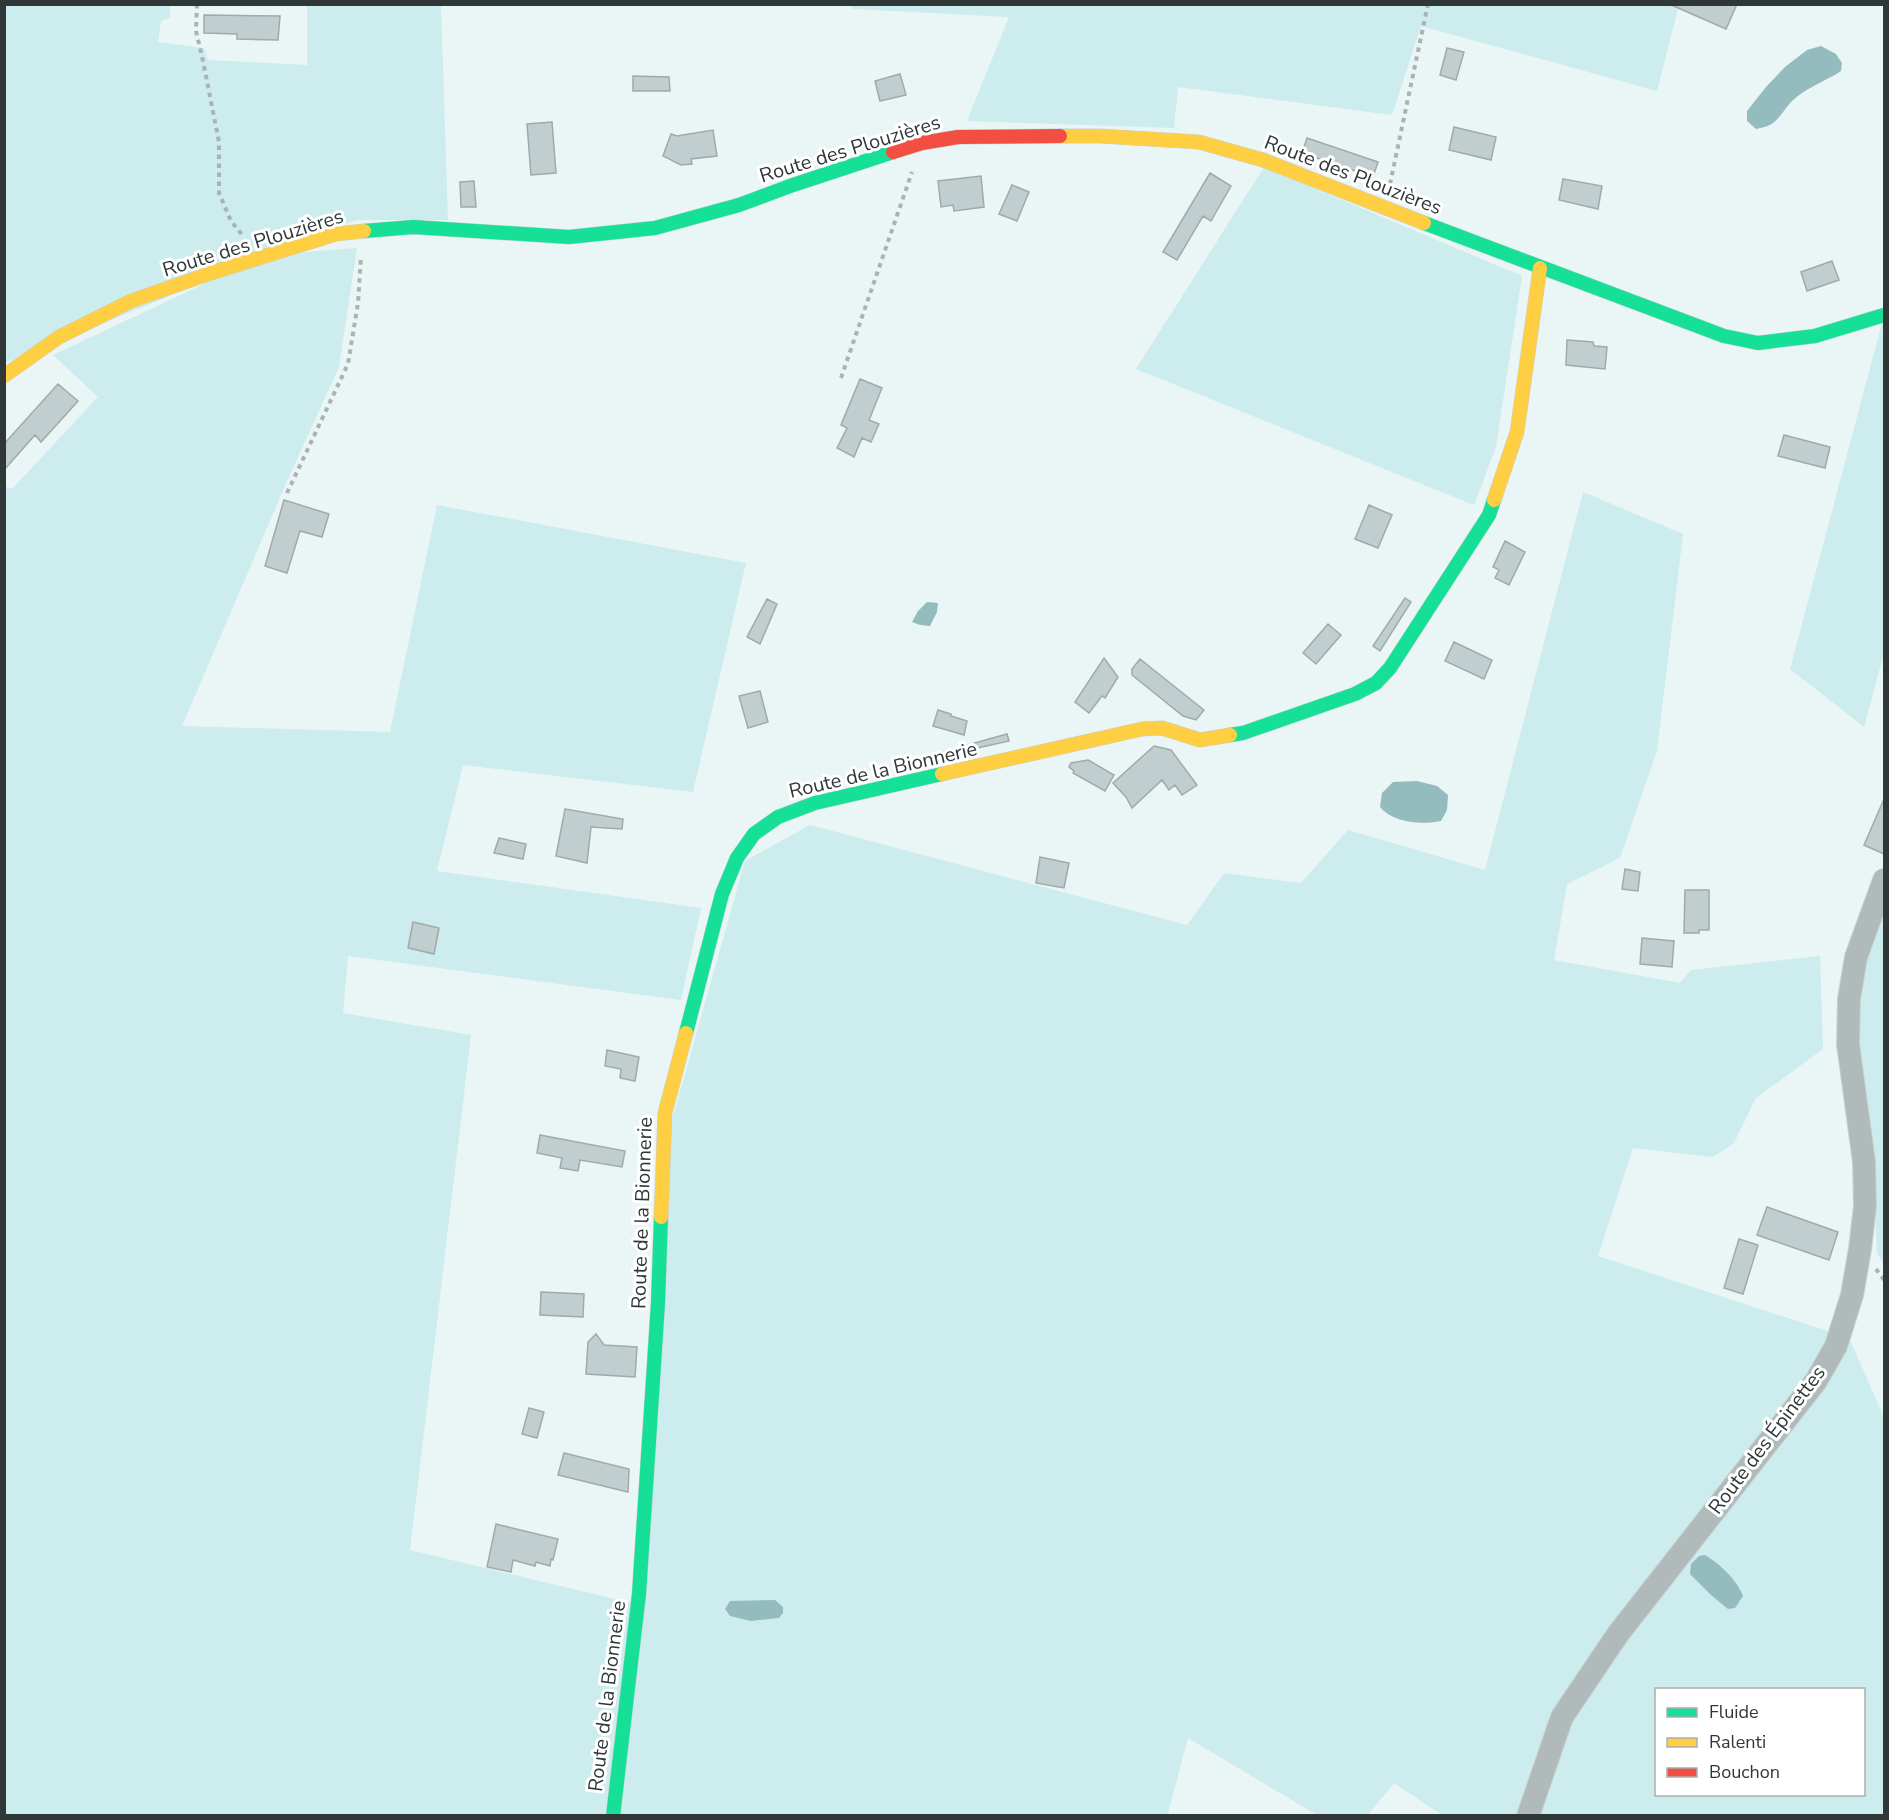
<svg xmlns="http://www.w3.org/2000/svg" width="1889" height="1820" font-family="'Nunito Sans',sans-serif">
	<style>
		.green { fill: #cdeced; fill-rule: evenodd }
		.water { fill: #94bbbd }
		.building { fill: #c0cecf; stroke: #a1a9a9; stroke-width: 1.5 }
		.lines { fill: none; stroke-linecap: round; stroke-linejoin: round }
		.street-casing { stroke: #c9d2d3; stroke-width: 24 }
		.fast-casing { stroke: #c9d2d3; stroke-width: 15 }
		.slow-casing { stroke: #c9d2d3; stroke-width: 15 }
		.jam-casing { stroke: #c9d2d3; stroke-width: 15 }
		.path { stroke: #aab2b2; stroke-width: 4; stroke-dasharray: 4.5 4.5; stroke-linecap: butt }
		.street { stroke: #b1baba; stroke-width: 22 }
		.fast { stroke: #16e098; stroke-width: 14 }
		.slow { stroke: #ffcf43; stroke-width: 14 }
		.jam { stroke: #f24e42; stroke-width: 14 }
		.labels { text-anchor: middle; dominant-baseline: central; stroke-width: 6; stroke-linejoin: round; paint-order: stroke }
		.street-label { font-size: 20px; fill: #303737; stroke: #fff }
	</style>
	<rect width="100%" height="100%" fill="#eaf5f6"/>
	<path class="green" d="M5,5H170V18L161,21L158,42L204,48L208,60L307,65V5H441L448,220H356L5,363Z
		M852,5H1679L1657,91L1421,26L1392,115L1178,87L1174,128L967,121L1009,17L853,9Z
		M1264,167L1522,276L1496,447L1474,505L1136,369Z
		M357,248L339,367L288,479L182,726L390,732L437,505L746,563L693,792L463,765L437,871L701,908L681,1000L348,956L343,1013L471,1035L410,1550L644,1606L668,1134L745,861L810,825L1187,925L1224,873L1301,883L1348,830L1485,870L1583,492L1683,534L1657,751L1620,858L1567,884L1554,960L1680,983L1691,970L1820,956L1823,1049L1756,1098L1734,1143L1713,1157L1633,1148L1598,1256L1849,1338L1884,1417V1815H1442L1394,1783L1368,1815H1317L1188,1738L1168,1813L1171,1815H5L4,486L12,489L98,397L53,355L223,275L305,252ZM1656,1690H1864V1794H1656Z
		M1884,322V653L1864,727L1790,669L1882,323Z
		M1884,904V1265L1877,1253L1875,1200L1857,1077V1010L1867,948Z"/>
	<path class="water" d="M1821,46L1836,54L1842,63L1841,71C1826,81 1805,88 1792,101C1779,115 1778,126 1756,129L1747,121V111L1766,87L1785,67L1807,50Z
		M927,602L938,603L937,612L930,626L920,625L912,622L918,611Z
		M1417,781L1437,786L1448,795L1447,810L1441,821C1422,825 1393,823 1380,807L1382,793L1393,782Z
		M1705,1555C1720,1564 1737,1580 1743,1596L1735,1608L1728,1609L1711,1595L1690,1574L1691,1564L1699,1556Z
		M775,1600L783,1607V1613L779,1618L751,1621L730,1616L725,1609L730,1601Z"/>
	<path class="building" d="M1669,4H1737L1726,29Z
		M204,15L280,16L278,40L237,39V34L204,33Z
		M1447,48L1464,52L1456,80L1440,75Z
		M900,74L906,95L880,101L875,81Z
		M633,76L669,77L670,91H633Z
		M552,122L556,173L531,175L527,124Z
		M1454,127L1496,137L1491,160L1449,150Z
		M713,130L717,156L691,159L692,164L681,165L663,156L671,134L677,136Z
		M1307,138L1378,162L1373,177L1302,153Z
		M1210,173L1231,186L1211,221L1203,216L1177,260L1163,252Z
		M981,176L984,207L954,211L953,205L941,207L938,181Z
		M1563,179L1602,186L1598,209L1559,200Z
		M474,181L476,207H461L460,182Z
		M1012,185L1029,192L1017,221L999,214Z
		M1832,261L1839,280L1807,291L1801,272Z
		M1567,340L1593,342L1594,346L1607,347L1605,369L1566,365Z
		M860,379L882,388L869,420L879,424L871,442L862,438L854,457L837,448L847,428L841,425Z
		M58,384L78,401L41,442L35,435L4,470V444Z
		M1784,435L1830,447L1825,468L1778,456Z
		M284,500L329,514L322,537L300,531L287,573L265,566Z
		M1369,505L1392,515L1378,548L1355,539Z
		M1505,541L1525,552L1509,585L1495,578L1499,570L1493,567Z
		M1405,598L1411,602L1380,651L1373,646Z
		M767,599L777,604L760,644L747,637Z
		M1328,624L1341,635L1316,664L1303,653Z
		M1454,642L1492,660L1484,679L1445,661Z
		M1104,658L1118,677L1105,698L1102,696L1089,713L1075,702Z
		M1140,659L1204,710L1196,720L1183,716L1132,675V669Z
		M760,691L768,722L748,728L739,696Z
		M938,710L951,714V716L967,721L964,735L933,726Z
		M1007,734L1009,741L928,759V756Z
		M1154,746L1171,750L1197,785L1182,795L1175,785L1169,790L1162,780L1132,808L1126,797L1113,783Z
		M1088,760L1114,775L1105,791L1073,773L1074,771L1069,767L1071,763Z
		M1884,799V854L1864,845Z
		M565,809L623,819L622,829L591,827L587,863L556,856Z
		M499,838L526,844L523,859L494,853Z
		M1040,857L1069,863L1064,888L1036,883Z
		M1625,869L1640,872L1638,891L1622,889Z
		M1685,890H1709V930H1699V933H1684Z
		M413,922L439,928L434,954L408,948Z
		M1642,938L1674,941L1672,967L1640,964Z
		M607,1050L639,1057L635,1081L620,1078L621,1069L605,1066Z
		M540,1135L625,1151L622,1167L580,1160L578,1171L560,1168L562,1158L537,1153Z
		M1767,1207L1838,1232L1829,1260L1757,1235Z
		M1739,1239L1758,1245L1743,1294L1724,1288Z
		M541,1292L584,1294L583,1317L540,1315Z
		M596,1334L604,1345L637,1347L635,1377L586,1374L588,1342Z
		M529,1408L544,1412L537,1438L522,1434Z
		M564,1453L629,1469L628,1492L558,1475Z
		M496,1524L558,1539L553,1560L551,1559L550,1566L536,1562L535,1566L513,1560L511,1572L487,1567Z"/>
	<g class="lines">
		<defs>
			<path id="street" d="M1528,1816L1562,1717L1618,1634L1816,1381L1836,1346L1852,1295L1860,1249L1865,1206L1864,1162L1848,1044L1849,999L1856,957L1884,880"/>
			<path id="fast" d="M1424,223L1724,336L1758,343L1815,336L1884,315
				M364,231L413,227L569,237L655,228L739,205L790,186L893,152
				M1230,735L1243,733L1355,694L1376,683L1390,668L1489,515L1494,500
				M686,1033L722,894L737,858L754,834L778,817L815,803L942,774
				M613,1816L639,1594L658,1303L661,1217"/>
			<path id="slow" d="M1060,136H1100L1199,142L1263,160L1424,223
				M4,376L59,337L131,301L214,272L336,234L364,231
				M1494,500L1517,432L1540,268
				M942,774L1142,729L1162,728L1200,740L1230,735
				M661,1217L665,1113L686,1033"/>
			<path id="jam" d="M893,152L922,143L958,137L1060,136"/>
		</defs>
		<use href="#street" class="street-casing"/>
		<use href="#fast" class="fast-casing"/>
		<use href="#slow" class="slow-casing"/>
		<use href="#jam" class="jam-casing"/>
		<path class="path" d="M197,4L196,31L203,61L219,142V193L231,221L244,237
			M1390,184L1428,4
			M841,378L912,172
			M287,493L348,364L358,303L361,256
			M1876,1269L1884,1280"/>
		<use href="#street" class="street"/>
		<use href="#fast" class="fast"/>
		<use href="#slow" class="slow"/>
		<use href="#jam" class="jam"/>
	</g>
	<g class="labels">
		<g class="street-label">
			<text transform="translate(850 149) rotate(-17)">Route des Plouzières</text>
			<text transform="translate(1353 175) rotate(21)">Route des Plouzières</text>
			<text transform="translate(253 243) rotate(-17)">Route des Plouzières</text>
			<text transform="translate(883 770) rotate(-13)">Route de la Bionnerie</text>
			<text transform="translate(642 1213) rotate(-88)">Route de la Bionnerie</text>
			<text transform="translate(1767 1440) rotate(-53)">Route des Épinettes</text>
			<text transform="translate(607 1696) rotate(-83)">Route de la Bionnerie</text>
		</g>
	</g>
	<rect width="1889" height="1820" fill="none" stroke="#303737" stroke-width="12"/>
	<rect x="1655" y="1688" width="210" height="108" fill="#ffffff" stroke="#acafaf" stroke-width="1.5"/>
	<rect x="1667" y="1708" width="30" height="9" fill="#16e098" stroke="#acafaf" stroke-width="1.5"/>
	<text x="1709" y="1718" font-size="18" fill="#303737">Fluide</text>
	<rect x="1667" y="1738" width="30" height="9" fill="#ffcf43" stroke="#acafaf" stroke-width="1.5"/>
	<text x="1709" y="1748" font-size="18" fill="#303737">Ralenti</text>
	<rect x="1667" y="1768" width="30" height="9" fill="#f24e42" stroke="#acafaf" stroke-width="1.5"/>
	<text x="1709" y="1778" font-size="18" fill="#303737">Bouchon</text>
</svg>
